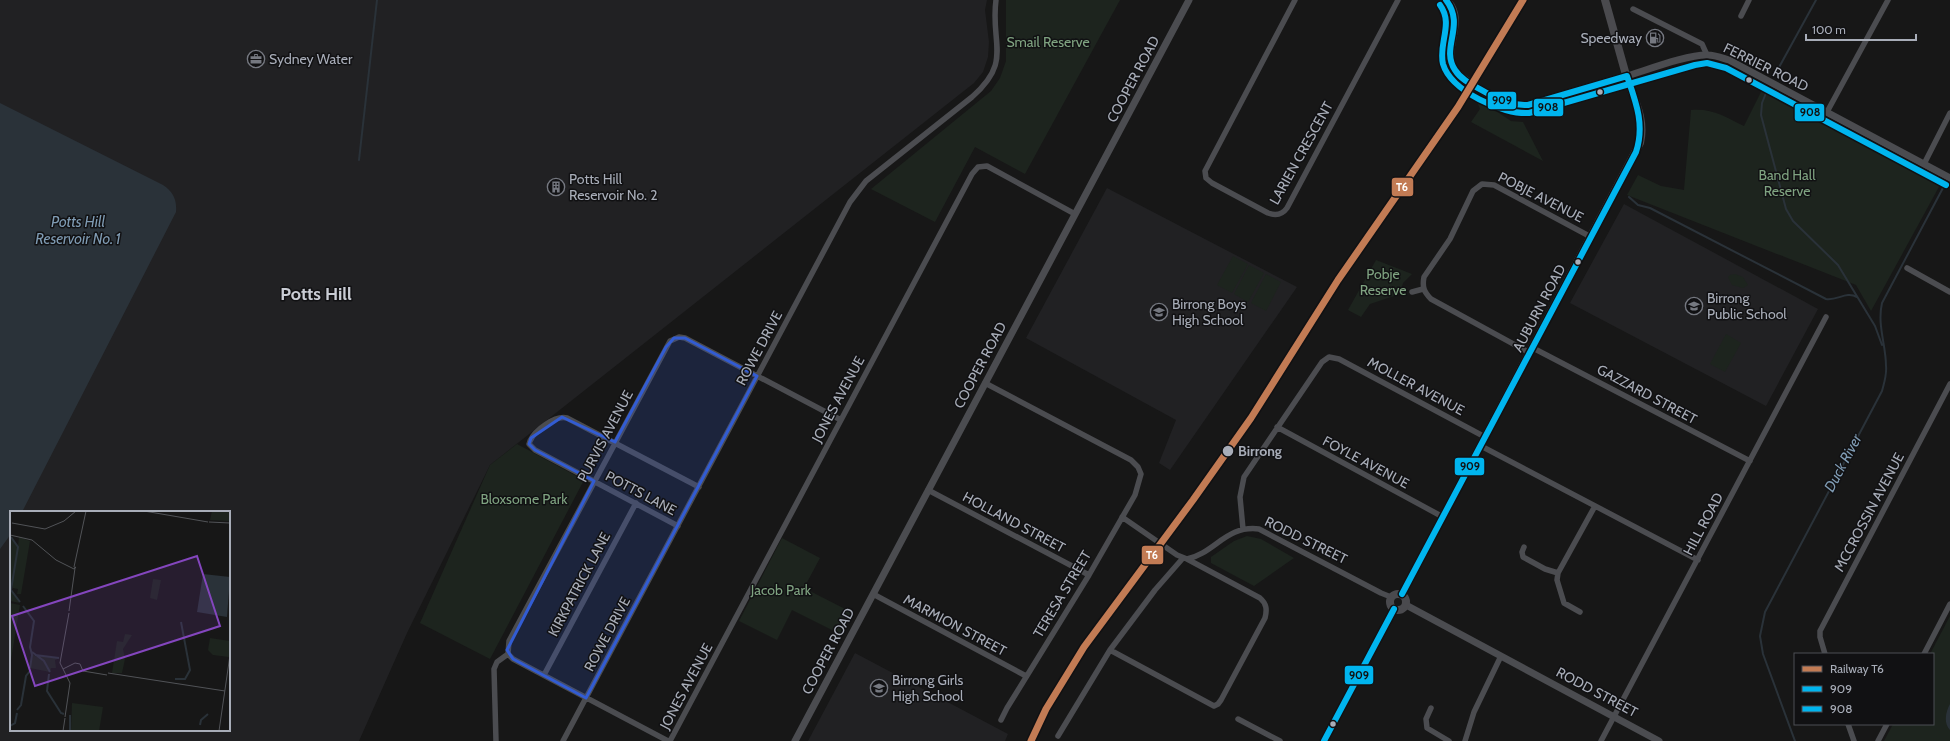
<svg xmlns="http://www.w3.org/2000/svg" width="1950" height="741" font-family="Cabin,sans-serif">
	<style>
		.built { fill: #212123; fill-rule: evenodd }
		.green { fill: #1d241e }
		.water { fill: #2a3239 }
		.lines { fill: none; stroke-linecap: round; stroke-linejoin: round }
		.stream { stroke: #2a3239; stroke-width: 2 }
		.minor { stroke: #4b4c50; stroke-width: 5.5 }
		.tertiary { stroke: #4b4c50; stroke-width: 7 }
		.secondary { stroke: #4a4a4e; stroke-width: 8 }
		.bus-1-casing { stroke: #111113; stroke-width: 9 }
		.bus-2-casing { stroke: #111113; stroke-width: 9 }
		.bus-1 { stroke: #00b5ef; stroke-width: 6 }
		.bus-2 { stroke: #00b5ef; stroke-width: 6 }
		.rail-1-casing { stroke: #111113; stroke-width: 10 }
		.rail-1 { stroke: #c27b54; stroke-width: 7 }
		.marked { fill: #325cd3; fill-opacity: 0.2; stroke: #325cd3; stroke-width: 3; stroke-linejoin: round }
		.bus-dot { fill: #a8adb8; stroke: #111113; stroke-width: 1.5 }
		.labels { text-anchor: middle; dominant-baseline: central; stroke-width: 3; stroke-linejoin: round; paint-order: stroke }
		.poi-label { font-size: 14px; fill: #a8adb8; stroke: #111113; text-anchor: start }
		.park-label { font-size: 14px; fill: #7fa381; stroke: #111113 }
		.street-label { font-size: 14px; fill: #a8adb8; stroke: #111113 }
		.stop-label { font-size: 14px; font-weight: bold; fill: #a8adb8; stroke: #111113; text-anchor: start }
		.water-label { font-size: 15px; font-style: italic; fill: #7f9bb3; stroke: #111113 }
		.district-label { font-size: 18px; font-weight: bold; fill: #c9ccd4; stroke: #111113 }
		.inset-river { fill: none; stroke: #2a3239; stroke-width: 2 }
		.inset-road { fill: none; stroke: #515357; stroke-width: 1 }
		.view { fill: #8446be; fill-opacity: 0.15; stroke: #8446be; stroke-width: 2 }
		.inset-edge { fill: none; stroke: #a8adb8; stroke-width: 2 }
		.line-badge { stroke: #111113; stroke-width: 1.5 }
		.badge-label { font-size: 11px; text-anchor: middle; font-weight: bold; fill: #fff }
		.pale-badge-label { font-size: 11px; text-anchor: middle; font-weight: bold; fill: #111 }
	</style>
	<rect width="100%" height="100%" fill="#171717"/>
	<path class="built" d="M0,0H987L985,10L989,42L988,57L983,72L974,83L490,465L407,633L359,741H0ZM11,512H229V730H11Z
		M1107,188L1297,287L1170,470L1159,463L1176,420L1026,338Z
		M1624,204L1818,309L1766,406L1570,303Z
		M855,653L1008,734L1005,741H808Z"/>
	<path class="green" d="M1006,0H1120L1025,174L975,147L935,222L871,189L991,91L1000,78L1006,61Z
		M1762,90L1940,185L1871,311L1856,285L1627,195L1638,175L1661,186L1684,190L1691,110C1713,108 1725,117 1744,126Z
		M1475,97L1511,121L1523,122L1543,161L1471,122L1480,109Z
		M1233,256L1248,264L1232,293L1217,285Z
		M1376,260L1412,274L1403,283L1400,294L1370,304L1361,317L1348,310Z
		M1249,265L1264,273L1248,302L1234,294Z
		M1266,274L1281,282L1266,311L1251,303Z
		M1735,274L1743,277L1748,285L1743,288L1732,285L1728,277L1730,275Z
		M1726,334L1741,343L1725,372L1710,364Z
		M517,444L582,479L583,482L490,659L420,623L490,465Z
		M1247,536L1261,539L1294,558L1254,586L1211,563V557L1234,541Z
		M782,538L820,558L804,588L851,612L840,634L792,610L777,640L739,621Z
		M1950,616V741H1884L1893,724H1933V654H1930Z"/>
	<path class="water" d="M0,103L163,185C173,192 177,199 176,212L22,512H11V534L0,549Z
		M1950,704V730C1943,723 1946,711 1950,704Z"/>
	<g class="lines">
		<path class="stream" d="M1777,71L1816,0
			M1766,93L1762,103L1761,115L1786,209L1793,221L1838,265L1875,326L1882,345
			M359,160L377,0
			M1629,197L1638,205L1650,208L1826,299C1837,301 1846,291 1857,297
			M1795,741L1763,654L1760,636L1765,612L1882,391C1884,383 1887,375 1886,366C1886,345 1877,325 1882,303L1944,186"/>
		<path class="minor" d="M1295,0L1205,171L1206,178L1212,183L1268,213C1276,216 1282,215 1287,208L1398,0
			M1633,9L1702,44L1707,55
			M1741,16L1749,0
			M1827,112L1888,0
			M1924,164L1950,113
			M1907,268L1950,292
			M1412,292L1423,289
			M1533,348L1750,461
			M1530,353L1431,299C1424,292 1422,287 1424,277L1450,239L1473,191L1482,184L1494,185L1591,237
			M985,383L1131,460L1138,467L1141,474L1135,495L1089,575L1007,708L1001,720
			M1277,427L1443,517
			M1481,446L1698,560
			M928,490L1089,575
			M678,526L535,450L529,444L530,441C535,430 555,415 567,418L699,487
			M1243,529L1240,497L1244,477L1322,362L1329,357L1339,359L1485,437
			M1524,547L1522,552L1523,557L1545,569L1558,573
			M1187,559C1215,553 1226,525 1259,529L1381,593L1391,597
			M873,594L1026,676
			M1580,612L1564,603L1557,580L1558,573L1595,506
			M1110,650L1214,706L1218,704L1221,700L1265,618C1267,610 1267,604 1260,598L1187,559L1177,555L1122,517
			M508,654L509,641L670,341L679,337L685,338L841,420
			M508,654L513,659L668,741
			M1825,654L1820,637V631L1950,384
			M1924,654L1950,604
			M544,675L636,503
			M1431,708L1426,719L1427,728L1449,741
			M1238,719L1280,741
			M1848,724L1854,741
			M1058,736L1110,650L1155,590L1183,558
			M496,741L494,669L497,662L508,654
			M563,741L850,202L866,181L972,97C1013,61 990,44 996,0
			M670,741L972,174L978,167L987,166L1075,214
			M1465,741L1474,712L1501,656
			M1601,741L1826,317
			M1878,741L1887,724"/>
		<path class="tertiary" d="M1627,76C1647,70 1689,54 1708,55C1715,55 1722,58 1729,60L1950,178
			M1406,605L1659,741
			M795,741L1189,0"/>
		<path class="secondary" d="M1446,0C1468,20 1440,49 1455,70C1462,80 1475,86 1485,92C1498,101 1512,107 1528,105L1627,76
			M1390 602a8 8 0 1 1 16 0a8 8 0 1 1-16 0Z
			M1402,594L1640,143C1646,119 1633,97 1626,75C1619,50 1612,25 1605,0
			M1324,741L1394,609"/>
		<defs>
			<path id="bus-1" d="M1446,0C1466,26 1440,47 1455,70C1462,81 1475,86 1485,92C1499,100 1511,106 1528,105L1627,76
				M1402,594L1636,152C1645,125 1636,102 1627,76
				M1324,741L1394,609"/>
			<path id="bus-2" d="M1440,5C1454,24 1438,43 1443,64C1451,91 1503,115 1529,113L1695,65L1707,63L1726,68L1946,185"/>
		</defs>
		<use href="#bus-1" class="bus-1-casing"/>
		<use href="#bus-2" class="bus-2-casing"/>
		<use href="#bus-1" class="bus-1"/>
		<use href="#bus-2" class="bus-2"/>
		<defs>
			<path id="rail-1" d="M1031,741L1046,709L1084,647L1193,500L1251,418L1338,280L1458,107L1523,0"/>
		</defs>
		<use href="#rail-1" class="rail-1-casing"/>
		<use href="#rail-1" class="rail-1"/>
	</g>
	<path class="marked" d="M674,338H685L757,376L586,698L513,659L507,650L594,481L535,450L529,444L531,438L562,417L615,442L666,347Z"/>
	<defs>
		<symbol id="fuel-ring" viewBox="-11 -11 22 22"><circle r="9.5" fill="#111113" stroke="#757880" stroke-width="1.5"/><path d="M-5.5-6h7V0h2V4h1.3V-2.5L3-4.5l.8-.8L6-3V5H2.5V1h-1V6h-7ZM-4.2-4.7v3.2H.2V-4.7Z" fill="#757880"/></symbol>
		<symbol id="office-ring" viewBox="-11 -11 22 22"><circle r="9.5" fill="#111113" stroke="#757880" stroke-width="1.5"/><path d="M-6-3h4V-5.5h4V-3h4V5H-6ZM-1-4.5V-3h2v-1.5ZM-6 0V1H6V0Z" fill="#757880"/></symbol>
		<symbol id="building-ring" viewBox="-11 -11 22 22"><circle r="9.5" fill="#111113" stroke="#757880" stroke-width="1.5"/><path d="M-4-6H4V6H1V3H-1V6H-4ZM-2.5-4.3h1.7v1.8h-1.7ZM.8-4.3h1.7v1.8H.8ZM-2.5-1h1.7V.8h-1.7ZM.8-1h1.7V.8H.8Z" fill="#757880"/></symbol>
		<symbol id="school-ring" viewBox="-11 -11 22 22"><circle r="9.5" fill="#111113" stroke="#757880" stroke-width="1.5"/><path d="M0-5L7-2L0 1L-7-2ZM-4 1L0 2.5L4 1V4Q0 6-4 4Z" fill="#757880"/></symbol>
	</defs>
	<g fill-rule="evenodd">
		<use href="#fuel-ring" x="1645" y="28" width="20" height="20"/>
		<use href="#office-ring" x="246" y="49" width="20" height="20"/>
		<use href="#building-ring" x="546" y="177" width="20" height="20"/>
		<use href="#school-ring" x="1684" y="296" width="20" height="20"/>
		<use href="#school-ring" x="1149" y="302" width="20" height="20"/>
		<use href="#school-ring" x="869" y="678" width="20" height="20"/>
	</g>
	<g class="bus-dot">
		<circle cx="1749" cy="80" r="3.5"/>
		<circle cx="1600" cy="92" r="3.5"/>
		<circle cx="1578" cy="262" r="3.5"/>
		<circle cx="1228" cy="451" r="6"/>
		<circle cx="1333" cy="724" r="3.5"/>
	</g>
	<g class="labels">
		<g class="poi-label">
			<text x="1642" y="38" text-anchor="end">Speedway</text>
			<text x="269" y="59">Sydney Water</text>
			<text x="569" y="179">Potts Hill<tspan x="569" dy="16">Reservoir No. 2</tspan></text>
			<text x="1707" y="298">Birrong<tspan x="1707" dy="16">Public School</tspan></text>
			<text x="1172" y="304">Birrong Boys<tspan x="1172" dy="16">High School</tspan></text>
			<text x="892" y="680">Birrong Girls<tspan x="892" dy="16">High School</tspan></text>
		</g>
		<g class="park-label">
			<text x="1048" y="42">Smail Reserve</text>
			<text x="1787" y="175">Band Hall<tspan x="1787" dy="16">Reserve</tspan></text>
			<text x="1383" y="274">Pobje<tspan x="1383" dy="16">Reserve</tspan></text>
			<text x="524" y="499">Bloxsome Park</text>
			<text x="781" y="590">Jacob Park</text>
		</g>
		<g class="street-label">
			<text transform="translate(1766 67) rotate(26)">FERRIER ROAD</text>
			<text transform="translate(1133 79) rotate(-62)">COOPER ROAD</text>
			<text transform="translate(1301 153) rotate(-61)">LARIEN CRESCENT</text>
			<text transform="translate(1541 197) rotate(27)">POBJE AVENUE</text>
			<text transform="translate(1539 308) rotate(-62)">AUBURN ROAD</text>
			<text transform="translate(759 348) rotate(-62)">ROWE DRIVE</text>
			<text transform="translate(980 365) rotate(-62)">COOPER ROAD</text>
			<text transform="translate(1416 386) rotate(28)">MOLLER AVENUE</text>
			<text transform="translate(1647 394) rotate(28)">GAZZARD STREET</text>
			<text transform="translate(838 399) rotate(-62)">JONES AVENUE</text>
			<text transform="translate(605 436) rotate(-62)">PURVIS AVENUE</text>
			<text transform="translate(1366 462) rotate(28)">FOYLE AVENUE</text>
			<text transform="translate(641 493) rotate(28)">POTTS LANE</text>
			<text transform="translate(1869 512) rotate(-62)">MCCROSSIN AVENUE</text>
			<text transform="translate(1014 522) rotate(28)">HOLLAND STREET</text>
			<text transform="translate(1703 524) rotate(-62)">HILL ROAD</text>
			<text transform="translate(1306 540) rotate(26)">RODD STREET</text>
			<text transform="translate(579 584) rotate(-62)">KIRKPATRICK LANE</text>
			<text transform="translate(1062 594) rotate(-59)">TERESA STREET</text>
			<text transform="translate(955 625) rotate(28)">MARMION STREET</text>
			<text transform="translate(607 634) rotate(-62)">ROWE DRIVE</text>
			<text transform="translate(828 651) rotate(-62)">COOPER ROAD</text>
			<text transform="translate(686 686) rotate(-62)">JONES AVENUE</text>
			<text transform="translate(1597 692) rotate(28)">RODD STREET</text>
		</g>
		<g class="stop-label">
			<text x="1238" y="451">Birrong</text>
		</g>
		<g class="water-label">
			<text x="78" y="222">Potts Hill<tspan x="78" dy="17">Reservoir No. 1</tspan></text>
			<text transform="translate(1843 463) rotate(-62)">Duck River</text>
		</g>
		<g class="district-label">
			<text x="316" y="294">Potts Hill</text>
		</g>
	</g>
	<g transform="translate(10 511)">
		<rect width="220" height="220" fill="#171717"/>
		<path d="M202,0H220V10L200,9ZM0,25L8,35L7,44L9,26L20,30L11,83H7L8,78L3,77V73L1,77L10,92L0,90ZM143,68L151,69L147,89L140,87ZM0,92L10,94L1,149H0ZM115,123L122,124L113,138L115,148L112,162H102L107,130L113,131ZM200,127L220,130L219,146L203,144L198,139ZM23,143L25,145L50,147L45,149L46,157H41L40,161L20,157ZM62,192L93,196L89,220H61Z" fill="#1d241e"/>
		<path d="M193,63L220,66L217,106L187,101Z" fill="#2a3239"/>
		<path class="inset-river" d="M1,26L8,36L1,79L10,91M13,95L24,110L20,136L22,144L20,157M22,141L34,150L40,161M25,144L49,147M39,163L37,180L51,202L54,203M165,168H175L180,159L171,111M7,199L11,194L16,165L20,160M190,214L191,209L198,203M0,215L5,212L7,202M60,220V204"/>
		<path class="inset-road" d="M134,0L198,11M199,11L220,12M2,12L35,18L54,10L66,0M0,24L22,29L46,49L64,58L66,56L64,57M64,56L76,0M59,100L65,57M53,158L65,152L70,153L73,160L97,164M98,162L215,180M55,206L60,172L50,152L59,102M53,220L55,207M209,220L220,144"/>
		<path class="view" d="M187,45L210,115L25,175L2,105Z"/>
		<rect width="220" height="220" class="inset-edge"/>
	</g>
	<g class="line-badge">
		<rect x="1487" y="91" width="30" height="19" rx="4" fill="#00b5ef"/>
		<rect x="1533" y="98" width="31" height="19" rx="4" fill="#00b5ef"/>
		<rect x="1794" y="103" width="31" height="19" rx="4" fill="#00b5ef"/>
		<rect x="1391" y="177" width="23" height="20" rx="4" fill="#c27b54"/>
		<rect x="1454" y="457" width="31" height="19" rx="4" fill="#00b5ef"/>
		<rect x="1141" y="545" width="23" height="20" rx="4" fill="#c27b54"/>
		<rect x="1344" y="665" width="30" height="20" rx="4" fill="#00b5ef"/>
	</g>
	<g class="badge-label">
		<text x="1402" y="191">T6</text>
		<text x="1152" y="559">T6</text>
	</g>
	<g class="pale-badge-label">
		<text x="1502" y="104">909</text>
		<text x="1548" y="111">908</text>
		<text x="1810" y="116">908</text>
		<text x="1470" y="470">909</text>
		<text x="1359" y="679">909</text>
	</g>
	<rect x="1794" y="653" width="140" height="72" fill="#111113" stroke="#4d4f55"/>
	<rect x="1802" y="666" width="20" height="6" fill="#c27b54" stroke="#4d4f55"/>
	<text x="1830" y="673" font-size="12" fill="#a8adb8">Railway T6</text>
	<rect x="1802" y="686" width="20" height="6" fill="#00b5ef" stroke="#4d4f55"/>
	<text x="1830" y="693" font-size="12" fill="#a8adb8">909</text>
	<rect x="1802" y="706" width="20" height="6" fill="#00b5ef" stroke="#4d4f55"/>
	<text x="1830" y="713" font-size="12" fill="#a8adb8">908</text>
	<path d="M1806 34v6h110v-6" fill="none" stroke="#a8adb8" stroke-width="2"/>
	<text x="1812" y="34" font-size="12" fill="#a8adb8" stroke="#111113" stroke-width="3" paint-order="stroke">100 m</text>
</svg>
